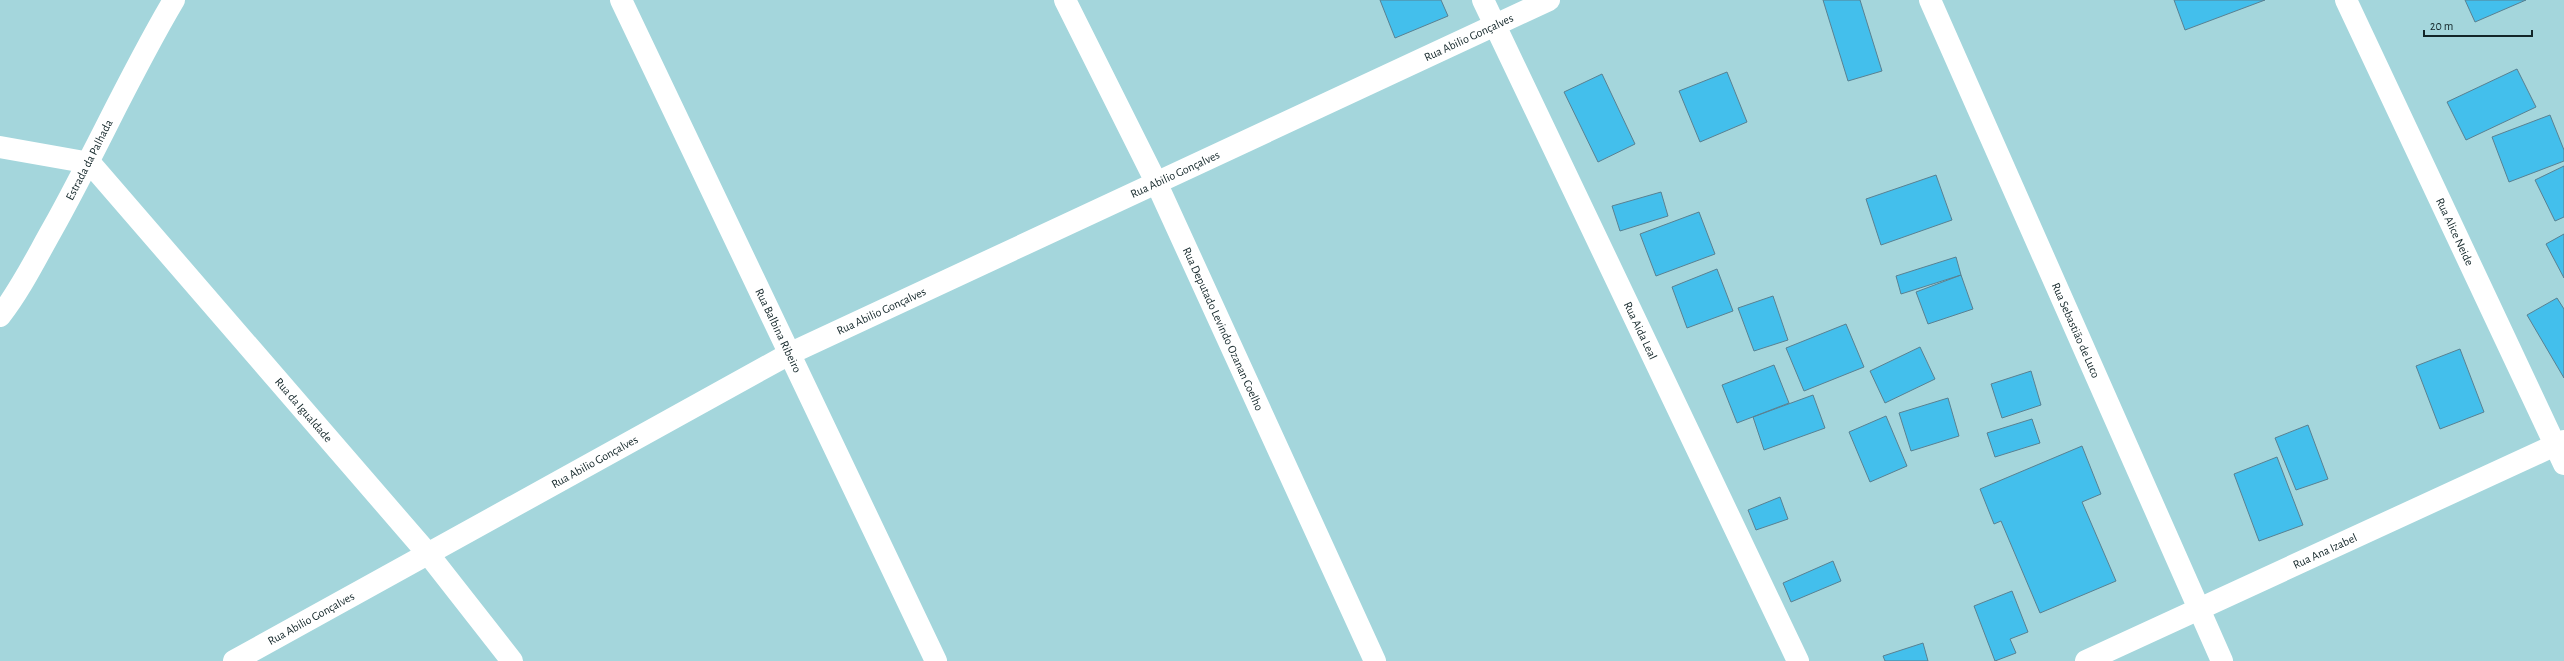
<svg xmlns="http://www.w3.org/2000/svg" width="2564" height="661" font-family="'Alegreya Sans',sans-serif">
	<style>
		.building { fill: #43bfec; stroke: #588192 }
		.lines { fill: none; stroke-linecap: round; stroke-linejoin: round }
		.minor { stroke: #fff; stroke-width: 22 }
		.major { stroke: #fff; stroke-width: 22 }
		.labels { text-anchor: middle; dominant-baseline: central; stroke-width: 3; stroke-linejoin: round; paint-order: stroke }
		.street-label { font-size: 12px; fill: #132629; stroke: #a4d6dc }
	</style>
	<rect width="100%" height="100%" fill="#a4d6dc"/>
	<path class="building" d="M1380,0H1441L1448,16L1395,38Z
		M1823,0H1860L1882,71L1848,81Z
		M2174,0H2265L2185,30Z
		M2465,0H2526L2475,22Z
		M2517,69L2536,107L2466,140L2447,102Z
		M1727,72L1747,122L1700,142L1679,91Z
		M1602,74L1635,144L1598,162L1564,92Z
		M2550,115L2564,150V161L2509,182L2492,137Z
		M2564,166V217L2555,221L2535,180Z
		M1936,175L1952,220L1881,245L1866,199Z
		M1661,192L1668,216L1620,231L1612,206Z
		M1699,212L1715,254L1656,276L1640,234Z
		M2564,234V278L2546,244Z
		M1956,257L1961,275L1901,294L1896,276Z
		M1717,269L1733,311L1687,328L1672,287Z
		M1961,275L1973,309L1928,324L1916,292Z
		M1773,296L1788,340L1754,351L1738,308Z
		M2557,298L2564,309V378L2527,315Z
		M1846,324L1864,367L1804,391L1786,348Z
		M1920,347L1935,379L1885,403L1870,371Z
		M2460,349L2484,412L2440,429L2416,366Z
		M1774,365L1789,403L1737,423L1722,385Z
		M2031,371L2041,405L2002,418L1991,384Z
		M1813,395L1825,428L1764,450L1753,417Z
		M1948,398L1959,436L1911,451L1899,413Z
		M1886,416L1907,466L1870,482L1849,432Z
		M2032,419L2040,443L1995,457L1987,433Z
		M2308,425L2328,479L2296,490L2275,438Z
		M2082,446L2101,494L2082,502L2116,581L2040,613L2001,521L1994,524L1980,489Z
		M2277,457L2303,525L2259,541L2234,474Z
		M1780,497L1788,519L1756,530L1748,510Z
		M1833,561L1841,581L1791,602L1783,583Z
		M2012,591L2028,632L2010,639L2016,653L1995,661L1974,606Z
		M1923,643L1928,661H1885L1883,656Z"/>
	<g class="lines">
		<g class="minor">
			<path id="s1" d="M621,0L936,661"/>
			<path id="s2" d="M1065,0L1156,182L1375,661"/>
			<path id="s3" d="M1483,0L1798,661"/>
			<path id="s4" d="M1930,0L2222,661"/>
			<path id="s5" d="M2346,0L2564,464"/>
			<path id="s6" d="M0,147L90,163L429,555L512,661"/>
			<path id="s7" d="M234,661L791,353L1549,0"/>
			<path id="s8" d="M2086,661L2564,441"/>
		</g>
		<path class="major" id="s9" d="M0,316C21,289 36,258 53,228C95,153 130,74 174,0"/>
	</g>
	<g class="labels">
		<g class="street-label">
			<text stroke="none"><textPath href="#s7" startOffset="1384">Rua Abilio Gonçalves</textPath></text>
			<text stroke="none"><textPath href="#s9" startOffset="180">Estrada da Palhada</textPath></text>
			<text stroke="none"><textPath href="#s7" startOffset="1060">Rua Abilio Gonçalves</textPath></text>
			<text stroke="none"><textPath href="#s5" startOffset="256">Rua Alice Neide</textPath></text>
			<text stroke="none"><textPath href="#s7" startOffset="736">Rua Abilio Gonçalves</textPath></text>
			<text stroke="none"><textPath href="#s2" startOffset="365">Rua Deputado Levindo Ozanan Coelho</textPath></text>
			<text stroke="none"><textPath href="#s1" startOffset="366">Rua Balbina Ribeiro</textPath></text>
			<text stroke="none"><textPath href="#s3" startOffset="366">Rua Aida Leal</textPath></text>
			<text stroke="none"><textPath href="#s4" startOffset="361">Rua Sebastião de Luco</textPath></text>
			<text stroke="none"><textPath href="#s6" startOffset="418">Rua da Igualdade</textPath></text>
			<text stroke="none"><textPath href="#s7" startOffset="412">Rua Abilio Gonçalves</textPath></text>
			<text stroke="none"><textPath href="#s8" startOffset="263">Rua Ana Izabel</textPath></text>
			<text stroke="none"><textPath href="#s7" startOffset="88">Rua Abilio Gonçalves</textPath></text>
		</g>
	</g>
	<path d="M2424 30v6h108v-6" fill="none" stroke="#132629" stroke-width="2"/>
	<text x="2430" y="30" font-size="12" fill="#132629" stroke="#a4d6dc" stroke-width="3" paint-order="stroke">20 m</text>
</svg>
